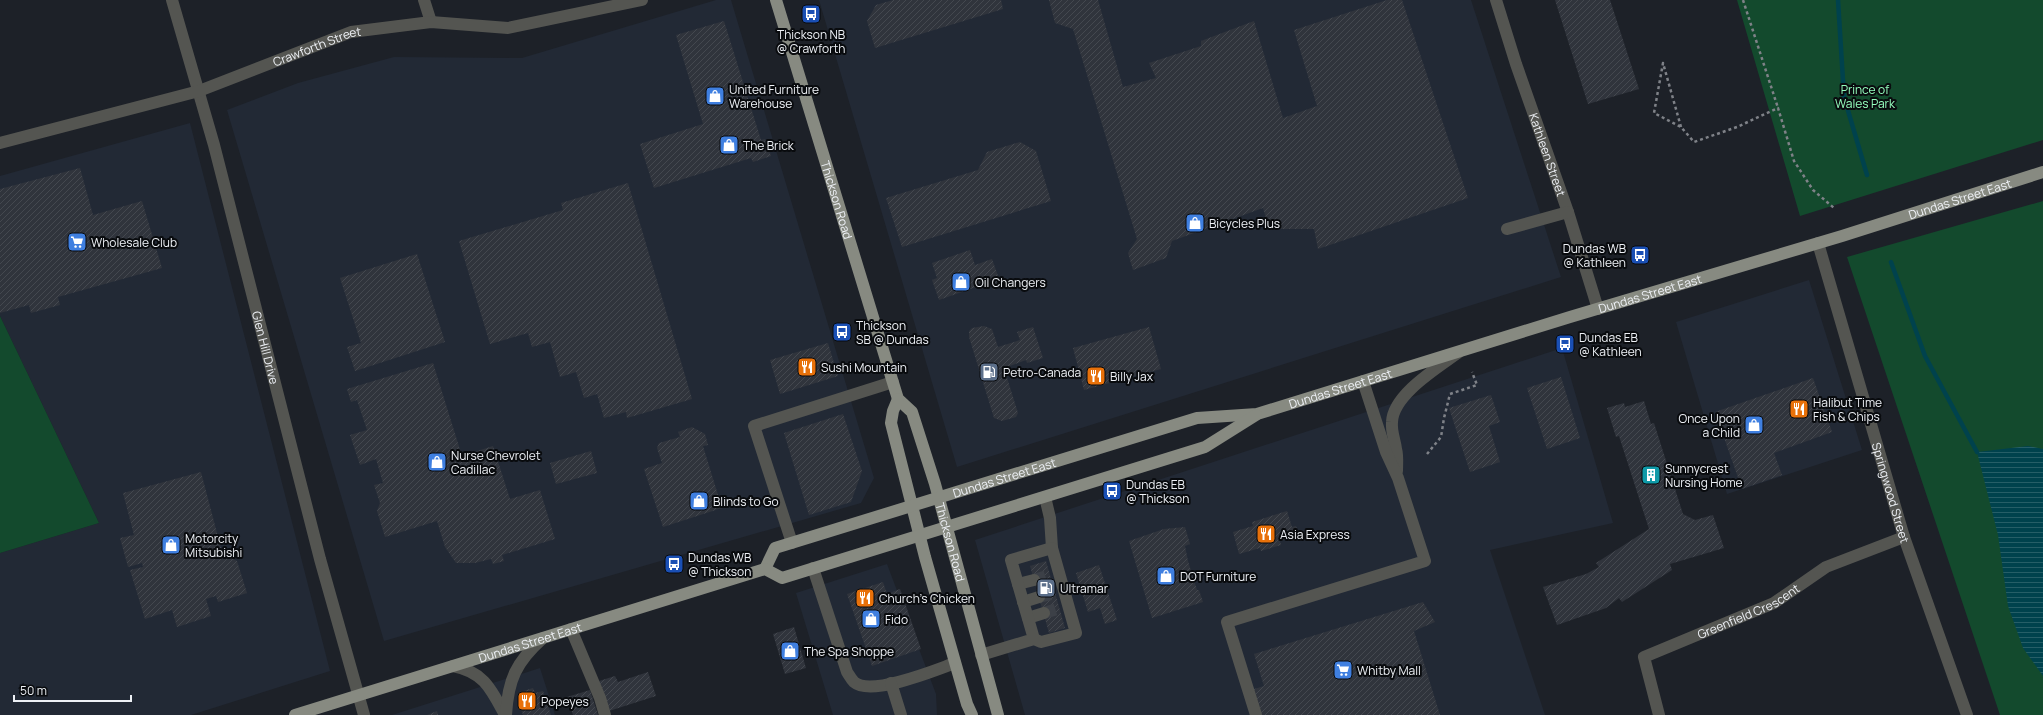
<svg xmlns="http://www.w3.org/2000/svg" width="2043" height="715" font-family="Manrope,sans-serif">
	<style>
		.built { fill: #222935 }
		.park { fill: #134a2d }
		.water { fill: url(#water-rules) }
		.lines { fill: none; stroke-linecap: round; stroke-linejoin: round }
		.stream { stroke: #00424d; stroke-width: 4.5 }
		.building { fill: url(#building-hatch) }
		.minor-tunnel { stroke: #3c4047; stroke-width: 12; stroke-dasharray: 12 6; stroke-linecap: butt }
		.path { stroke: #7f8288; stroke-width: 2.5; stroke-dasharray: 3 3; stroke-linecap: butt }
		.minor { stroke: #545551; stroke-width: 12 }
		.major { stroke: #878a81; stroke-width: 12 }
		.labels { text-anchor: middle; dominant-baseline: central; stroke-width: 4; stroke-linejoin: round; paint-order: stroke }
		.poi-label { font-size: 12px; fill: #eef1f6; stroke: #090b0e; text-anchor: start }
		.street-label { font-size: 12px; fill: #eef1f6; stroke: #090b0e }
		.park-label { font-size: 12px; fill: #94febd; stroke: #090b0e }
	</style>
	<defs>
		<pattern id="water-rules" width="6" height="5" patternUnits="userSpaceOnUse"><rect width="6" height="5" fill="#00424d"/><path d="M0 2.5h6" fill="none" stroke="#265e67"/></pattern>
		<pattern id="building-hatch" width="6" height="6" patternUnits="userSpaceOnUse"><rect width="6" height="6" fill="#30343c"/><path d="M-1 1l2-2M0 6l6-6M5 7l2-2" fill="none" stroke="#44484f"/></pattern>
	</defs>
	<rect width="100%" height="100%" fill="#1d2128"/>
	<path class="built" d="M716,0H731L874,478L861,503L384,641L227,110L298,83L394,57L522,58Z
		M819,0H1471L1561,277L957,467Z
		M190,123L330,671L191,715H0V553L99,523L0,316V176Z
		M1809,280L1862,450L1727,494L1676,322Z
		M1562,348L1613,523L1490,550L1545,715H1025L975,540Z
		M887,564L936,694L937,715H833L796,593Z
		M540,668L555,715H392Z"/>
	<path class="park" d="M1737,0H2043V140L1800,216Z
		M2043,201V715H2000L1847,257Z
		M0,316L99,523L0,553Z"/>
	<path class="water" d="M2028,446L2043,449V676L2023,648L2008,606L1998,535L1977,452Z"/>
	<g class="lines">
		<path class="stream" d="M1838,0L1844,97L1867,175
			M1891,262L1925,356L1977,452"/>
	</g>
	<path class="building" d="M893,0H1001L1003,9L875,48L867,21L876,5Z
		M1049,0H1098L1123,87L1156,78L1149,63L1201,46V41L1254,21L1283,118L1317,106L1294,30L1387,0H1402L1468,198L1318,249L1314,229H1269L1263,208L1172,241L1166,258L1133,270L1128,253L1137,239L1073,29L1055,23Z
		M1555,0H1610L1639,89L1588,104Z
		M724,21L761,140L765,139L771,156L753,162L751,158L654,188L640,144L703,124L676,35Z
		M1020,142L1036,151L1051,201L902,247L886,198L978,170L987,152Z
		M80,168L93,215L142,201L162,268L58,297L60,305L31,313L29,305L0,313V189Z
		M628,183L692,399L627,418L626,412L604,418L597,394L584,398L576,372L560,377L550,342L532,347L528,333L490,344L459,241L563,210L561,203Z
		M970,250L975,265L992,259L1002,287L993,290L990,282L939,300L932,280L937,278L932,263Z
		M417,254L445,342L355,371L347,347L361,343L340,278Z
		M984,326L992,329L998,347L1020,340L1017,332L1033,327L1043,358L1027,363L1026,360L1004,368L1018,413L1016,417L1002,421L994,418L969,337V331L972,328Z
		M1149,327L1161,369L1084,390L1073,348Z
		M828,343L838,376L780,394L770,360Z
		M433,363L462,456L493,446L510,499L540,490L555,539L502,555L504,561L493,564L491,559L475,563H456L445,547L437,521L385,537L377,511L380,503L374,485L383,483L376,459L360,465L350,435L367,430L357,400L351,402L347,389Z
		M1561,377L1580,438L1547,449L1527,388Z
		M1813,378L1832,432L1774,453L1782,475L1742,489L1715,412Z
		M1491,395L1500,422L1489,426L1500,462L1470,472L1449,408Z
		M1644,401L1651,424L1654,423L1683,514L1695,520L1713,515L1724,548L1670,564L1672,570L1622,602L1619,598L1606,608L1557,625L1543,587L1586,574L1599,567L1596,563L1649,529L1619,436L1616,437L1607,408L1624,403L1625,407Z
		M843,414L862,471L851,502L809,515L784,433Z
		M692,427L705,434L708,445L703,446L722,508L663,527L644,469L662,463L657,448L659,443L680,437L678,432Z
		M591,451L597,473L556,484L550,463Z
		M201,472L222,552L237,561L247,593L218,602L216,596L206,599L211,616L177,627L172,610L145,619L130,570L143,567L142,563L128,567L120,538L134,535L123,493Z
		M1287,511L1292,527L1296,526L1299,535L1280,541L1281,545L1261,551L1260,548L1239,554L1233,532L1253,526L1252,522Z
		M1185,527L1190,544L1185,546L1188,561L1197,590H1199L1203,602L1152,618L1129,541L1164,529Z
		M1046,561L1065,628L1049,633L1030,566Z
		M1099,565L1117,620L1105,624L1100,608L1088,612L1076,573Z
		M883,582L887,594L900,589L921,649L872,666L847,594Z
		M1423,602L1435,622L1414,631L1440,715H1259L1251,690L1264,686L1254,654Z
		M794,627L806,668L785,674L773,634Z
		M648,672L656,696L609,711L599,681L615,676L618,682Z
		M533,688L535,693L543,691L551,715H523L518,701L520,692Z
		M590,690L598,715H573L567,697Z
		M437,711L438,715H427Z"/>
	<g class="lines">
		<path class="minor-tunnel" d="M1034,580L1050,575
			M1039,597L1055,593
			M1044,613L1060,608"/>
		<path class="path" d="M1743,0L1778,108
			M1681,127L1663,63L1654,113L1681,127L1694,142L1737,127L1778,108L1794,161L1813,190L1834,208
			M1427,454L1441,437L1444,418L1450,394L1477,385L1472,372"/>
		<g class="minor">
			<path id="s1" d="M172,0L214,145L320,559L364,715"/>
			<path d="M424,0L431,22"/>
			<path id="s2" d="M1496,0L1516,64L1568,212L1598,309"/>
			<path id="s3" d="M0,143L199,91L351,32L431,22L508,28L642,0"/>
			<path d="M1507,229L1568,212"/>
			<path id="s4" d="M1818,243L1904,537L1967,715"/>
			<path d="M1397,471C1397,464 1398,456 1396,449C1395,440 1391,432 1392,422C1393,394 1439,367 1459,352"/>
			<path d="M1045,497L1050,518L1052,548"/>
			<path d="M792,543L754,426L893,382"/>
			<path d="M813,568L847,672C849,675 851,679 854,682C871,697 935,670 955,663"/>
			<path d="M1018,584L1034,580"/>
			<path d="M1023,602L1039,597"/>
			<path d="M1028,618L1044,613"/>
			<path d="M571,629L600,698L605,715"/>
			<path d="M981,655L1034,639L1011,560L1052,548L1076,633L1041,642L1034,639"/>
			<path d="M453,666C484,672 491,689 505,715"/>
			<path d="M891,683L901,715"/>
			<path d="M506,715C508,680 516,662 543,638"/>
			<path d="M1256,715L1227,622L1425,561L1398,478L1386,452L1363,381"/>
			<path id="s5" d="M1659,715L1644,657L1774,603L1826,567L1904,537"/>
		</g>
		<g class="major">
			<path id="s6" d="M776,0L898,399L912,412L935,484L998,715"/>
			<path d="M898,399L893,411L891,423L925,557L967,704L972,715"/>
			<path id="s7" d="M765,569L775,548L1197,418L1257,414L1570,317L1842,236L2043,172"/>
			<path id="s8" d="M295,715L765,569L782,578L1205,447L1256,415"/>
		</g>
	</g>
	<defs>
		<symbol id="bus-square" viewBox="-11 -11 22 22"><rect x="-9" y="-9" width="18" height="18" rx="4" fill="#1a4fb4" stroke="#090b0e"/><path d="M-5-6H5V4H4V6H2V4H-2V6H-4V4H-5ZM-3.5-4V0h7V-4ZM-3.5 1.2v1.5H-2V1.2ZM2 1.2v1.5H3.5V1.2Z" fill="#fff"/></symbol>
		<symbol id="shop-square" viewBox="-11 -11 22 22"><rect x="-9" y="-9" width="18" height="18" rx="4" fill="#3f7fe0" stroke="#090b0e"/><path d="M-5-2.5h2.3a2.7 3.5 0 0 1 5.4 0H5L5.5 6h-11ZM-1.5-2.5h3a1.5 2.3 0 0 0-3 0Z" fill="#fff"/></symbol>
		<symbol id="supermarket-square" viewBox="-11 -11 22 22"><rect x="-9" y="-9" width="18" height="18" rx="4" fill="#3f7fe0" stroke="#090b0e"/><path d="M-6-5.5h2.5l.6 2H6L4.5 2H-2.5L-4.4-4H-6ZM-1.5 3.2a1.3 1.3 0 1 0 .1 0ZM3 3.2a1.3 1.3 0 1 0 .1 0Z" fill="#fff"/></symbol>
		<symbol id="restaurant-square" viewBox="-11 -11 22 22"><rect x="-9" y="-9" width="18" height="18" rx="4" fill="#e8710a" stroke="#090b0e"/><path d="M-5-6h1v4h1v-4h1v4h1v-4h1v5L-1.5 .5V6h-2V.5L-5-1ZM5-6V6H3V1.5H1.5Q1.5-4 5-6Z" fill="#fff"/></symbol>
		<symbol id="fuel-square" viewBox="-11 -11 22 22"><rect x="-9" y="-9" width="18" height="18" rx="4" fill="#5c6f8a" stroke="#090b0e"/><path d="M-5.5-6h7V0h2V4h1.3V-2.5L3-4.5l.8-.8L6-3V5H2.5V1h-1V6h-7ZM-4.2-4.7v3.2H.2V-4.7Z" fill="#fff"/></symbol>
		<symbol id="building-square" viewBox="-11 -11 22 22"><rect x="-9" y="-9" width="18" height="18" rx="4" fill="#0f9aa8" stroke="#090b0e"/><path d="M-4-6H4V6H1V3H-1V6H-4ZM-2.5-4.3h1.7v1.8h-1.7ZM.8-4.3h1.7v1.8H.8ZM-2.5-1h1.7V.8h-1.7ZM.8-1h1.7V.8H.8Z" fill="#fff"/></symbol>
	</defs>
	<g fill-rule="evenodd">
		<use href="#bus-square" x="800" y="3" width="22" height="22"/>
		<use href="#shop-square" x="704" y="85" width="22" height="22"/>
		<use href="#shop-square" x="718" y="134" width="22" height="22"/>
		<use href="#shop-square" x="1184" y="212" width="22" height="22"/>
		<use href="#supermarket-square" x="66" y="231" width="22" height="22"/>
		<use href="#bus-square" x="1629" y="244" width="22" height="22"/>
		<use href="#shop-square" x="950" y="271" width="22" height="22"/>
		<use href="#bus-square" x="831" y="321" width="22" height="22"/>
		<use href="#bus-square" x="1554" y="333" width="22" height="22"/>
		<use href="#restaurant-square" x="796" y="356" width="22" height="22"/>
		<use href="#fuel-square" x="978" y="361" width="22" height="22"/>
		<use href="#restaurant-square" x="1085" y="365" width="22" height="22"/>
		<use href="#restaurant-square" x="1788" y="398" width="22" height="22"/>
		<use href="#shop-square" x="1743" y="414" width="22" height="22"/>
		<use href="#shop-square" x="426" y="451" width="22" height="22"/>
		<use href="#building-square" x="1640" y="464" width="22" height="22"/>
		<use href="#bus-square" x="1101" y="480" width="22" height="22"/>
		<use href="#shop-square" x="688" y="490" width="22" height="22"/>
		<use href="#restaurant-square" x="1255" y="523" width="22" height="22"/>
		<use href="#shop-square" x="160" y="534" width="22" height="22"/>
		<use href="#bus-square" x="663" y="553" width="22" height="22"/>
		<use href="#shop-square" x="1155" y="565" width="22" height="22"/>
		<use href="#fuel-square" x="1035" y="577" width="22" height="22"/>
		<use href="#restaurant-square" x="854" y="587" width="22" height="22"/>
		<use href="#shop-square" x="860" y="608" width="22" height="22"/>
		<use href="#shop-square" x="779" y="640" width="22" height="22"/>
		<use href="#supermarket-square" x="1332" y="659" width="22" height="22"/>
		<use href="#restaurant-square" x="516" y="690" width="22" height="22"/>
	</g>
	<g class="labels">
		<g class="poi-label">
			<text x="811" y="34" text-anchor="middle">Thickson NB<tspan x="811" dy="14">@ Crawforth</tspan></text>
			<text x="729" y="89">United Furniture<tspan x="729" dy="14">Warehouse</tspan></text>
			<text x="743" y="145">The Brick</text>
			<text x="1209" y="223">Bicycles Plus</text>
			<text x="91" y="242">Wholesale Club</text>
			<text x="1626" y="248" text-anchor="end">Dundas WB<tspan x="1626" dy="14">@ Kathleen</tspan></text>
			<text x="975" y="282">Oil Changers</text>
			<text x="856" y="325">Thickson<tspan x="856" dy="14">SB @ Dundas</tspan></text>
			<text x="1579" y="337">Dundas EB<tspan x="1579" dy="14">@ Kathleen</tspan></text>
			<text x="821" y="367">Sushi Mountain</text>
			<text x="1003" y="372">Petro-Canada</text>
			<text x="1110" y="376">Billy Jax</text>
			<text x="1813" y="402">Halibut Time<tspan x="1813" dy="14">Fish &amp; Chips</tspan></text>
			<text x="1740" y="418" text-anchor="end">Once Upon<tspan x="1740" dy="14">a Child</tspan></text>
			<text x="451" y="455">Nurse Chevrolet<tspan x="451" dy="14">Cadillac</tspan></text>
			<text x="1665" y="468">Sunnycrest<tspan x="1665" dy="14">Nursing Home</tspan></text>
			<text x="1126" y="484">Dundas EB<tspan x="1126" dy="14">@ Thickson</tspan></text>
			<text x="713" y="501">Blinds to Go</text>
			<text x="1280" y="534">Asia Express</text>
			<text x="185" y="538">Motorcity<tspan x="185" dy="14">Mitsubishi</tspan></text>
			<text x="688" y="557">Dundas WB<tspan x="688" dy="14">@ Thickson</tspan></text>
			<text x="1180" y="576">DOT Furniture</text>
			<text x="1060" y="588">Ultramar</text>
			<text x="879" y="598">Church's Chicken</text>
			<text x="885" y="619">Fido</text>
			<text x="804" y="651">The Spa Shoppe</text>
			<text x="1357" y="670">Whitby Mall</text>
			<text x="541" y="701">Popeyes</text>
		</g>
		<g class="street-label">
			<text stroke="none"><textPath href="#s3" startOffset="332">Crawforth Street</textPath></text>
			<text stroke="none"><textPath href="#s2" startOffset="163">Kathleen Street</textPath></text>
			<text stroke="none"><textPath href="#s6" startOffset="209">Thickson Road</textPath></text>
			<text stroke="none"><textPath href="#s7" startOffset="1260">Dundas Street East</textPath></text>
			<text stroke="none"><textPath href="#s7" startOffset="936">Dundas Street East</textPath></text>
			<text stroke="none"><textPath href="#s1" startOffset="360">Glen Hill Drive</textPath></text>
			<text stroke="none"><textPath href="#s7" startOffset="612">Dundas Street East</textPath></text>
			<text stroke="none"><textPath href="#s7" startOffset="263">Dundas Street East</textPath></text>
			<text stroke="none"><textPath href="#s4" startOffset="260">Springwood Street</textPath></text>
			<text stroke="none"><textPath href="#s6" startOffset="572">Thickson Road</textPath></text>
			<text stroke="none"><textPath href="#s5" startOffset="174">Greenfield Crescent</textPath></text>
			<text stroke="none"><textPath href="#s8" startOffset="246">Dundas Street East</textPath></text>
		</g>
		<g class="park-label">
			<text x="1865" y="89">Prince of<tspan x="1865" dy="14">Wales Park</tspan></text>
		</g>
	</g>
	<path d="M14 695v6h117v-6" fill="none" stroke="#eef1f6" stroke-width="2"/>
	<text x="20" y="695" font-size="12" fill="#eef1f6" stroke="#090b0e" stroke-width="3" paint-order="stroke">50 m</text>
</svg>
